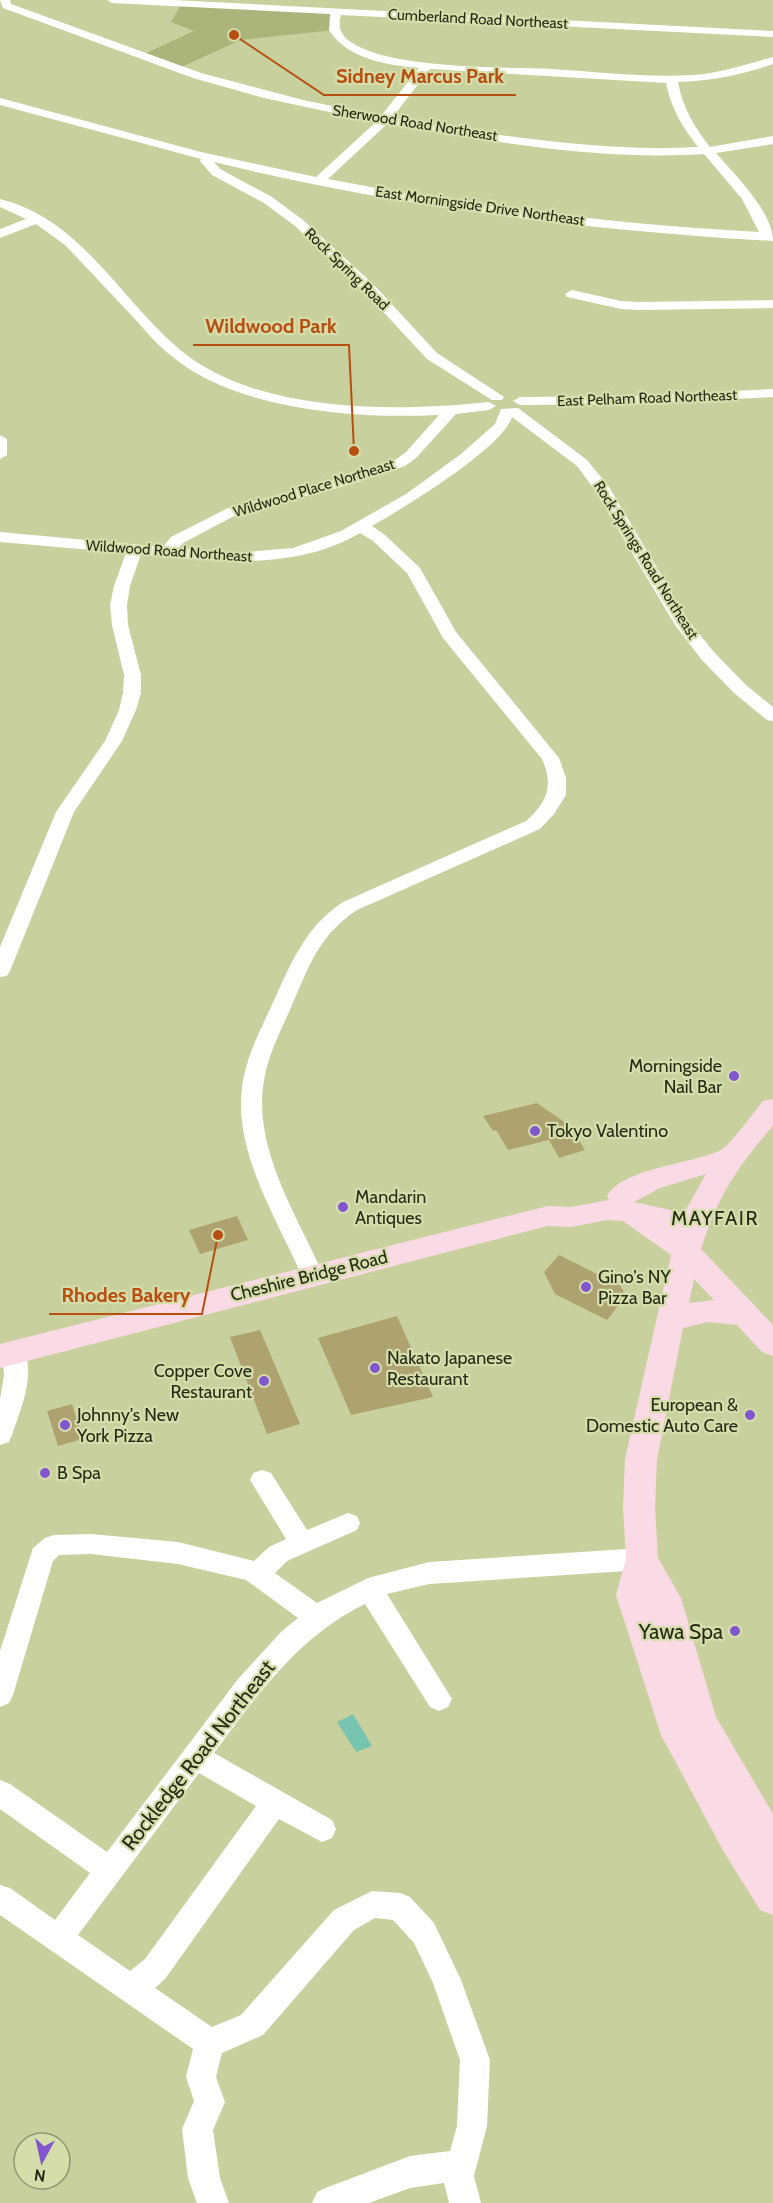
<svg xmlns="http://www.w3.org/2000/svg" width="773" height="2203" font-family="Cabin,sans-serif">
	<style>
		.green { fill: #aab47b }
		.water { fill: #77c4b1 }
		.building { fill: #ada270 }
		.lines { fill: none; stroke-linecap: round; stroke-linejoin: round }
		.minor { fill: #fff; fill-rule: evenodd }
		.major { fill: #fadae5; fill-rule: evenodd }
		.poi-dot { fill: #8156cf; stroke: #d5deab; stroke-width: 2 }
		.labels { text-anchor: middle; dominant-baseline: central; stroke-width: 4.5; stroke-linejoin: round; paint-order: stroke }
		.far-street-label { font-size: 15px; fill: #282b17; stroke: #d5deab }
		.poi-label { font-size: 18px; fill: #282b17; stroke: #d5deab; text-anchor: start }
		.street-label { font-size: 18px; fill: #282b17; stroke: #d5deab }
		.neighbourhood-label { font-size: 20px; letter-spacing: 1.5px; fill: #282b17; stroke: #d5deab }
		.near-poi-label { font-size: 21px; fill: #282b17; stroke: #d5deab; text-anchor: end }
		.near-street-label { font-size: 21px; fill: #282b17; stroke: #d5deab }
		.leader { fill: none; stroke: #b84e0f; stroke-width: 2 }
		.callout-dot { fill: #b84e0f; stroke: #d5deab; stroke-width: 2 }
		.callout-label { font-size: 20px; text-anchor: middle; font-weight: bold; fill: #b84e0f; stroke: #d5deab; stroke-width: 4.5; stroke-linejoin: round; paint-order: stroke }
	</style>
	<rect width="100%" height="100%" fill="#c8d19e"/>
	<path class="green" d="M181,4L336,12L334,30L241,40L177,69L140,56L194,31L171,22Z"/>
	<path class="water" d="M353,1714L372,1746L356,1752L337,1722Z"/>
	<path class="building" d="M537,1103L570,1126L585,1150L559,1158L549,1140L508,1150L496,1130L493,1131L483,1116Z
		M237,1216L248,1240L200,1254L189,1230Z
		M559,1255L619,1285L623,1290L625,1297L607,1320L555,1294L544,1272Z
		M397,1316L433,1397L351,1415L318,1338Z
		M260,1330L300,1424L267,1434L230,1337Z
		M72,1404L83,1439L58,1446L47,1411Z"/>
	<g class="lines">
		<path class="minor" d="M0,0H10L11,4L201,73L303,100L381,116L419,68C387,65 347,59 329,30L330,14L112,3L107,0H174L773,31V37L341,15C338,27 340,35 351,42C389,69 503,67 552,69C599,72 647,78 693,75C722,73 746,64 773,57V64C742,75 711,81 678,82C683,108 694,127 710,147L773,136V144L716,153C735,175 773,212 773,241C585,230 397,207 214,162L220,169L272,197L303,220L373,284L437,353L504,397L502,400H492L427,359L363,290L295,226L264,203L212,175L200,161L201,159L0,105V98L201,152L316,177L376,122L264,98L193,78L3,8ZM430,69L666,83C671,108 682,127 698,147C600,153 489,134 392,118ZM387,124C490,141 599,161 704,154L742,199L759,232C614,224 471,207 328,179Z
			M0,199C81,219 119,298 179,349C256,414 395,412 489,402L496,406L489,410L456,414L416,458L405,466L352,484L238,514L183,543L178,548L234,553L293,548L341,531L406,494L461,454L495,424L501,409L518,408L587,460L609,487L688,620L713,651L746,685L773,707V721L767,720L734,693L701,659L675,625L594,489L577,466L512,417C503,448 402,509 372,526L385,535L420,568L456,632L559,758L566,778V795L554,814L540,829L357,910C321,934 311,961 295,998C284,1025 269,1051 264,1080C252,1147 297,1215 323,1274L320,1280L312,1282L304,1280L301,1274C275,1215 231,1148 243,1081C248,1051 264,1023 276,996C293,958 308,925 343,902L526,821C547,802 554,786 542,759L443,638L407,573L373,541L360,533C293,572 215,561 141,554L130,586L127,605L128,625L141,675V693L136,710L122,741L74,812L10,971L7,976L0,977V947L56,812L105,741L119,710L123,693L124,675L112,625L110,605L114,586L126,553L0,542V532L163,547L171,537L228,508L342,478L395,460L406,452L439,415C356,419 235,411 169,354C156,344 145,330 134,318C111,294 88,269 65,245L36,224L0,238V229L26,219L0,207Z
			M572,290L621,301L639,302L773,300V308L639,310L621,309L567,297L565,294Z
			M773,389V397L632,404L520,405L513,401L520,397L632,396Z
			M0,435L7,439V455L0,459Z
			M14,1343L22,1346C37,1373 21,1408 12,1435L9,1442L0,1445V1399L4,1375L2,1352L6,1346Z
			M262,1470L271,1473L307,1530L348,1513L357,1516L360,1523L357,1530L287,1561L275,1573L317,1603L368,1578L429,1562L642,1548L651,1552L655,1559L651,1566L642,1570L429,1584L387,1594L452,1699L448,1707L439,1711L430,1707L365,1604C299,1636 257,1695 214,1753L332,1820L336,1829L332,1838L322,1842L279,1819L165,1979L155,1988L212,2027L241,2015L334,1910L372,1891L400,1893L410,1897L434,1923L461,1980L490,2060L487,2126L474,2176L481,2203H449L444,2183L410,2188L369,2203H312L317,2192L328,2187L410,2156L450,2151L457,2126L460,2060L433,1983L414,1943L393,1920L375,1918L354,1930L263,2035L222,2053L216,2077L225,2102L213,2130L220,2178L229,2203H197L188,2178L182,2129L194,2101L186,2077L193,2049L0,1915V1885L10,1888L55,1920L90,1873L0,1809V1780L10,1784L107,1852L238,1679L282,1631L298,1618L246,1580L178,1564L91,1554L59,1555L53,1561L13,1695L9,1703L0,1707V1651L33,1548L45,1538L54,1535L91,1534L178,1542L254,1561L269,1547L286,1539L250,1480L253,1473ZM199,1773L256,1806L145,1959L130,1971L78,1935Z"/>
		<path class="major" d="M773,1099V1126C736,1169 719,1194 701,1249L773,1325V1356L762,1352L737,1325L708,1322L683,1328L657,1459L655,1508L658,1558L681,1598L716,1717L773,1814V1915L760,1910L724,1852L661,1735L616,1595L626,1559L623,1508L625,1459L671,1255L623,1221L607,1220L571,1227L548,1226L0,1368V1344L548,1206L571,1207L609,1200L607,1196C623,1168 692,1164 721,1150C731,1144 754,1112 763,1101ZM706,1174L684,1213L634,1202L660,1188ZM694,1279L714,1300L689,1303Z"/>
	</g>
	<g class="poi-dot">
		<circle cx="734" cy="1076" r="6"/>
		<circle cx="535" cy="1131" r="6"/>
		<circle cx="343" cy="1207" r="6"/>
		<circle cx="586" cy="1287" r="6"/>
		<circle cx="375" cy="1368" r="6"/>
		<circle cx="264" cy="1381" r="6"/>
		<circle cx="750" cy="1415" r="6"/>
		<circle cx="65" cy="1425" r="6"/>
		<circle cx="45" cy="1473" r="6"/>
		<circle cx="735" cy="1631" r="6"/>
	</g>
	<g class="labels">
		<g class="far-street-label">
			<text transform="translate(478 19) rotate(3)">Cumberland Road Northeast</text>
			<text transform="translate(415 123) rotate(9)">Sherwood Road Northeast</text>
			<text transform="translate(480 206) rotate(8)">East Morningside Drive Northeast</text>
			<text transform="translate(347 269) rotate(44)">Rock Spring Road</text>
			<text transform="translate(647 398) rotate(-2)">East Pelham Road Northeast</text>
			<text transform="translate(314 488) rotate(-17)">Wildwood Place Northeast</text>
			<text transform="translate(169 551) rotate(4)">Wildwood Road Northeast</text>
			<text transform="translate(646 560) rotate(58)">Rock Springs Road Northeast</text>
		</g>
		<g class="poi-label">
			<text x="722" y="1066" text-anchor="end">Morningside<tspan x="722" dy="21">Nail Bar</tspan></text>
			<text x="547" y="1131">Tokyo Valentino</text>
			<text x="355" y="1197">Mandarin<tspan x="355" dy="21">Antiques</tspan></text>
			<text x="598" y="1277">Gino's NY<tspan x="598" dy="21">Pizza Bar</tspan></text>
			<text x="387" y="1358">Nakato Japanese<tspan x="387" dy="21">Restaurant</tspan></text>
			<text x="252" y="1371" text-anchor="end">Copper Cove<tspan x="252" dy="21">Restaurant</tspan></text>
			<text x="738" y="1405" text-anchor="end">European &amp;<tspan x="738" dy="21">Domestic Auto Care</tspan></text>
			<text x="77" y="1415">Johnny's New<tspan x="77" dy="21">York Pizza</tspan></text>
			<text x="57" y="1473">B Spa</text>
		</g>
		<g class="street-label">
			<text transform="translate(309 1276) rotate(-14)">Cheshire Bridge Road</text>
		</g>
		<g class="neighbourhood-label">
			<text x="715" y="1218">MAYFAIR</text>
		</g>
		<g class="near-poi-label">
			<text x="723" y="1631">Yawa Spa</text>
		</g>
		<g class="near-street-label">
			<text transform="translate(198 1755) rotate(-52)">Rockledge Road Northeast</text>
		</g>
	</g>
	<path class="leader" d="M234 35L324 95H516M354 451L349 345H193M218 1235L202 1314H49"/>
	<g class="callout-dot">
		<circle cx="234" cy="35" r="6"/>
		<circle cx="354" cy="451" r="6"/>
		<circle cx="218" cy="1235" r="6"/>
	</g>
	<g class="callout-label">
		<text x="420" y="83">Sidney Marcus Park</text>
		<text x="271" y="333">Wildwood Park</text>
		<text x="126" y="1302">Rhodes Bakery</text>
	</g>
	<g transform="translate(42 2161) rotate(188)"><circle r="28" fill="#d5deab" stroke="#909670" stroke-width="1.5"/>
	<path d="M0-4.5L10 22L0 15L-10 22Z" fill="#8156cf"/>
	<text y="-9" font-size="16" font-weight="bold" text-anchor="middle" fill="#282b17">N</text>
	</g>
</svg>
